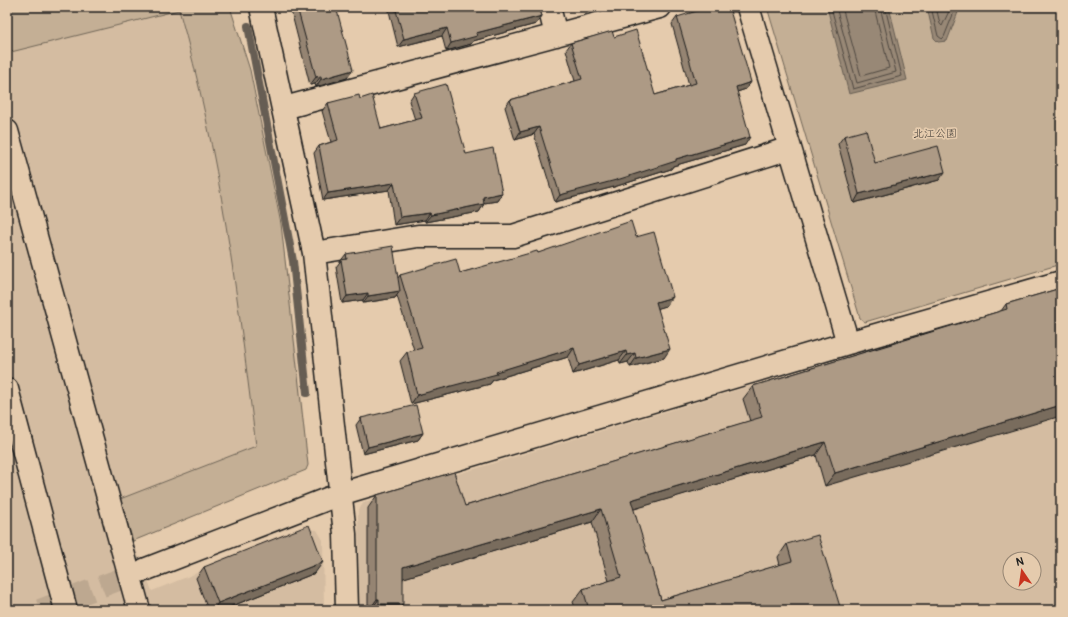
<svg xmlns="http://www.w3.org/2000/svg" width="1068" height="617" font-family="Pangolin,'Klee One',sans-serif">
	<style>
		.built { fill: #d4bca1; fill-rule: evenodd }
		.green { fill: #c4af95; stroke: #706658 }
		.water { fill: #988876; stroke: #665d52 }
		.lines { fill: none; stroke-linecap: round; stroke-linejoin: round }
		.shore { stroke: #4e4740; stroke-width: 1 }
		.stream { stroke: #665d52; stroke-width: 8 }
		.minor-tunnel { stroke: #bda890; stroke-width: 22; stroke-dasharray: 22 11; stroke-linecap: butt }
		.minor-casing { stroke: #1c1c1c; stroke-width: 25 }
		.minor { stroke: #e5cbad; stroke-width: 22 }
		.wall { fill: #958472; stroke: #1c1c1c }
		.shaded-wall { fill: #796c5d; stroke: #1c1c1c }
		.building { fill: #ad9a85; stroke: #1c1c1c }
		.labels { text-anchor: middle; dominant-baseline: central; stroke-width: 3.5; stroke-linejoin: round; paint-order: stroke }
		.park-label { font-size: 11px; fill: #3e3934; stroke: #e5cbad }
	</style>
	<rect width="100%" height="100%" fill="#e5cbad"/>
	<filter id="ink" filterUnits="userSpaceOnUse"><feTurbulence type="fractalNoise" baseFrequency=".025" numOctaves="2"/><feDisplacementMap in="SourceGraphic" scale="8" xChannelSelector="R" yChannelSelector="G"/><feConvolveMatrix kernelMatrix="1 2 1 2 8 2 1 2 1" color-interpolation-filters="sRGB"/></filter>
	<g filter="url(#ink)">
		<path class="built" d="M7,7H230L250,70L281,224L298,357L308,465L306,470L133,541L152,591L306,529L317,530L323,540L324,610H7Z
			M1061,293V610H359L358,511L364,502ZM1010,559H1034V583H1010Z"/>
		<path class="green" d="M7,7H230L250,70L281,224L308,465L306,470L133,541L120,499L256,446C238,299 220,152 179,10L7,53Z
			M767,7H1061V264L865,322L860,318Z"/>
		<path class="water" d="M827,7H889L907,80L849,94Z
			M927,7H960L947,41L938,42L934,38Z"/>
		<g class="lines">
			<path class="shore" d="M831,7L853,89L902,76L885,7
				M836,7L857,83L896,72L880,7
				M842,7L861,76L889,68L874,7
				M931,7L938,36L942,39L944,37L956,7
				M936,7L940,24L942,26L951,7"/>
			<path class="stream" d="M248,26L293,261L307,393"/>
			<path class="minor-tunnel" d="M40,610L144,570"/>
			<defs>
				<path id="minor" d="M261,7L314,253L345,534L347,610
					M549,7L556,35
					M748,7L848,343
					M284,108L660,7
					M7,131L139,610
					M314,253L418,236H513L790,148
					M7,389L66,610
					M144,570L340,494L848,343L1061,282"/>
			</defs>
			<use href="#minor" class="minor-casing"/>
			<use href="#minor" class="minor"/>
		</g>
		<path class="wall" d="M290,7H336L347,78L316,87L315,84L310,85Z
			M388,7H539L542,16L536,24L473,41L471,44L446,51L442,36L398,47Z
			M677,17L751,82L746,89L737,92L745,145L673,166L671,169L614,187L555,202L534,134L515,140L505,107L510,100L575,81L566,50L571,43L614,37L655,95L689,85L672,24Z
			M414,93L466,154L502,193L497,201L484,203V204L479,212L425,222V220L394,225L389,190L323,200L314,153L319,146L331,142L322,111L328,103L360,99L381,129L415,120L409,101Z
			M844,136L875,163L939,180L854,203L838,144Z
			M636,237L666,306L658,308L664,358L630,367L628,362L620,364L619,360L573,374L568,357L493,380L490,384L411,404L400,361L407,352L414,350L397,296L395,298L363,303V300L342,303L336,267L346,254L398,278L400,275L460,273L538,253Z
			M1061,288L825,486L816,455L633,509L661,600L780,565L778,557L787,544L841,610H576L573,602L583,589L609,581L592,522L403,578L399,610H368V508L377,495L465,506L750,421L743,399L753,386L1001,311L1006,304Z
			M361,418L423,433L418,440L363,454L356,425Z
			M204,567L315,573L222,610H208L196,578Z"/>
		<path class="shaded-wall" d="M542,16L536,24L473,41L471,44L446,51L451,43L476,33Z
			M447,28L442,36L398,47L404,39Z
			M353,70L347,78L316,87L321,79Z
			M321,76L315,84L310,85L316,77Z
			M751,82L746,89L731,94L736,87Z
			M539,127L534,134L515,140L520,132Z
			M750,137L745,145L673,166L671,169L614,187L555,202L560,195L676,159Z
			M945,172L939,180L854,203L859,194Z
			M394,183L389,190L323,200L328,193Z
			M502,193L497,201L478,204L483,197Z
			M484,204L479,212L425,222L431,215Z
			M430,213L425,220L394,225L400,217Z
			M400,291L395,298L363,303L368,296Z
			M368,293L363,300L342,303L347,296Z
			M673,297L666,306L650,311L656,302Z
			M574,348L568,357L493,380L490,384L411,404L417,395Z
			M670,349L664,358L630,367L636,358Z
			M626,351L619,360L573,374L579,365Z
			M635,353L628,362L620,364L627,355Z
			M1061,405V416L825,486L835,473Z
			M423,433L418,440L363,454L368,447Z
			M825,442L816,455L621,513L631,500Z
			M601,509L592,522L394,581L403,567Z
			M323,562L315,573L222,610H213L218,603Z
			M377,599H379L371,610H369Z
			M379,604H403L399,610H374Z"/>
		<path class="building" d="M297,7H336L353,70L321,79V76L316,77Z
			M395,7H539L542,16L476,33L477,36L451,43L447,28L404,39Z
			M710,7H729L751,82L736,87L750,137L676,159V161L620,179L560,195L539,127L520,132L510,100L582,79L571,43L612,31L614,37L636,30L655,95L696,83L677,17Z
			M446,84L466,154L493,148L502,193L483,197L484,204L431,215L430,213L400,217L394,183L328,193L319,146L338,140L328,103L359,95L360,99L372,95L381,129L422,118L414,93Z
			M866,130L875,163L938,146L945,172L859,194L844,136Z
			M631,221L636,237L654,232L673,297L656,302L670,349L636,358L635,353L627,355L626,351L579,365L574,348L496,372L497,374L417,395L407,352L422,348L400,275L456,259L460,273L537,251L538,253Z
			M393,246L400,291L368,296V293L347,296L341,260L347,259L346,254Z
			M1061,288V405L835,473L825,442L631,500L661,600L792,561L787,544L818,535L841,610H589L583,589L621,577L601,509L403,567V604H379V599H377V495L454,472L465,506L762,417L753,386L1007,309L1006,304Z
			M416,405L423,433L368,447L361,418Z
			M309,525L323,562L218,603L204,567Z"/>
	</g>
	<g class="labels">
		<g class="park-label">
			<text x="935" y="133">北江公園</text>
		</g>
	</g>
	<rect width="1068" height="617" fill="none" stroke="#e5cbad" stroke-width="24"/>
	<rect x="12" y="12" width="1044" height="593" fill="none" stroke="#1c1c1c" stroke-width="1.5" filter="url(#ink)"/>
	<g transform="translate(1022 571) rotate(347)"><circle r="19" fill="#e5cbad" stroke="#958573"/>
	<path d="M0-3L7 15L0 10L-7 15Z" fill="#c8321e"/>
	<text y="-6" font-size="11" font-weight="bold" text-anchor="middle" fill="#1c1c1c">N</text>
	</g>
</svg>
